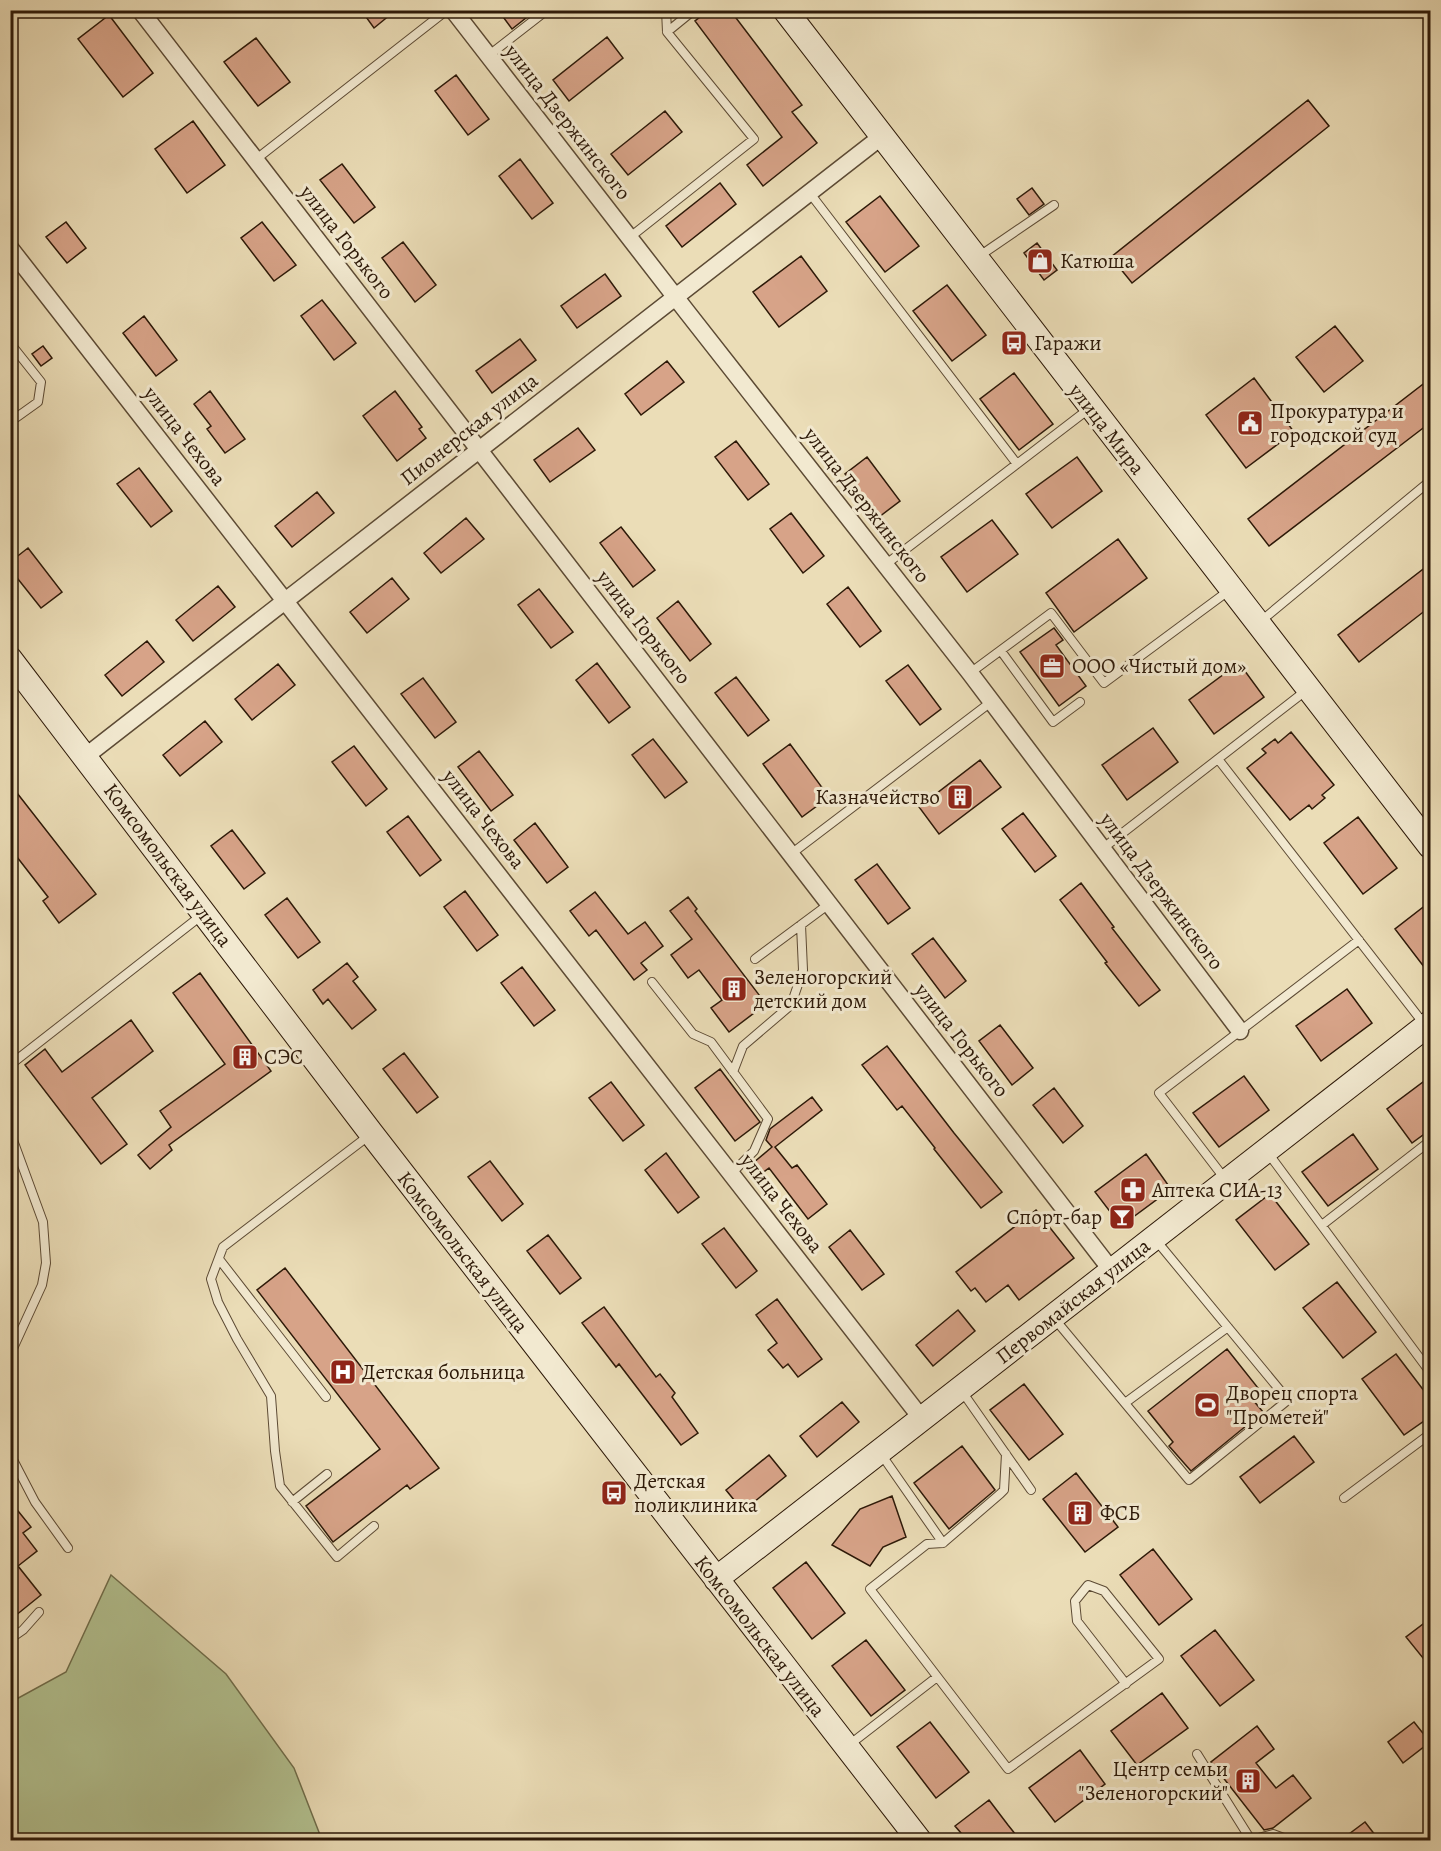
<svg xmlns="http://www.w3.org/2000/svg" width="1441" height="1851" font-family="Alegreya,serif">
	<style>
		.green { fill: #b3c291; stroke: #706e4c; stroke-width: 1.5 }
		.building { fill: #d7a388; stroke: #2d1908; stroke-width: 1.5 }
		.lines { fill: none; stroke-linecap: round; stroke-linejoin: round }
		.lane-casing { stroke: #5c4a34; stroke-width: 10 }
		.street-casing { stroke: #5c4a34; stroke-width: 19 }
		.secondary-casing { stroke: #2d1908; stroke-width: 26 }
		.lane { stroke: #f2e9d0; stroke-width: 8 }
		.street { stroke: #f2e9d0; stroke-width: 16 }
		.secondary { stroke: #f2e9d0; stroke-width: 24 }
		.labels { text-anchor: middle; dominant-baseline: central; stroke-width: 6; stroke-linejoin: round; paint-order: stroke }
		.street-label { font-size: 21px; fill: #2d1908; stroke: #f2e9d0 }
		.poi-label { font-size: 21px; fill: #2d1908; stroke: #f2e9d0; text-anchor: start }
	</style>
	<rect width="100%" height="100%" fill="#ebddb7"/>
	<filter id="stains"><feTurbulence type="fractalNoise" baseFrequency=".00333" numOctaves="4"/><feColorMatrix values="0 0 0 0 .2 0 0 0 0 .09 0 0 0 0 .02 0 0 0 .5 -.17"/></filter>
	<radialGradient id="worn" r=".72"><stop offset=".6" stop-color="#630" stop-opacity="0"/><stop offset="1" stop-color="#630" stop-opacity=".3"/></radialGradient>
	<path class="green" d="M111,1575L226,1674L294,1768L322,1840H11V1702L66,1672Z"/>
	<path class="building" d="M361,10H396L374,28Z
		M498,10H536L512,29Z
		M709,10H730L802,105L792,112L817,143L763,186L747,165L782,137L695,21Z
		M109,15L153,73L123,97L78,39Z
		M607,37L623,58L569,101L553,80Z
		M256,38L290,82L258,106L224,62Z
		M456,75L489,119L468,135L435,91Z
		M1308,100L1329,126L1132,283L1111,257Z
		M665,111L682,132L628,175L611,154Z
		M193,121L225,165L187,193L155,149Z
		M520,159L553,203L532,219L499,176Z
		M342,164L375,207L354,223L320,180Z
		M720,183L736,204L682,247L666,226Z
		M1032,188L1044,204L1029,215L1017,199Z
		M880,196L919,246L885,272L846,222Z
		M66,222L86,248L67,263L46,237Z
		M262,222L296,265L274,281L241,238Z
		M403,242L436,285L415,302L382,258Z
		M1037,243L1057,270L1044,280L1024,253Z
		M801,256L827,291L779,327L753,292Z
		M605,274L621,296L577,328L561,306Z
		M947,285L986,335L952,361L913,311Z
		M322,300L356,343L334,360L301,316Z
		M144,316L177,360L156,376L123,333Z
		M1335,326L1363,361L1324,392L1296,357Z
		M520,339L536,360L492,393L476,371Z
		M43,346L52,358L41,366L32,354Z
		M667,361L684,382L641,415L625,394Z
		M1014,373L1053,424L1019,450L980,399Z
		M1254,378L1294,432L1246,468L1206,415Z
		M1431,378V422L1269,546L1248,519Z
		M210,391L245,439L225,453L207,429L211,426L194,404Z
		M395,391L422,427L419,429L426,438L397,461L363,416Z
		M578,428L595,450L550,482L534,460Z
		M736,441L769,484L748,500L715,457Z
		M867,457L900,501L879,517L845,474Z
		M1077,457L1102,491L1052,528L1026,494Z
		M139,468L172,511L151,527L117,484Z
		M317,492L334,513L292,547L275,526Z
		M791,513L824,556L803,573L770,529Z
		M466,518L484,539L441,573L424,553Z
		M992,520L1018,554L967,592L941,557Z
		M621,527L655,570L633,587L600,543Z
		M1118,539L1147,578L1074,632L1046,593Z
		M28,548L62,592L41,608L10,569V562Z
		M1431,563V606L1359,662L1338,635Z
		M392,578L409,599L367,633L350,612Z
		M218,586L235,607L193,641L176,620Z
		M848,587L881,631L860,647L827,604Z
		M539,589L573,632L551,648L518,605Z
		M678,601L711,644L690,661L657,618Z
		M1054,628L1063,640L1056,645L1086,686L1059,706L1020,652Z
		M147,641L164,662L122,696L105,675Z
		M597,663L630,707L609,723L576,680Z
		M1239,663L1264,697L1214,734L1189,700Z
		M278,664L295,685L252,720L235,699Z
		M908,665L941,709L920,725L886,681Z
		M736,677L769,720L748,736L715,693Z
		M423,678L456,722L435,738L401,694Z
		M205,721L222,742L180,776L163,755Z
		M1153,728L1178,762L1127,800L1102,765Z
		M1291,732L1334,785L1322,795L1325,798L1312,809L1309,805L1290,820L1247,768L1266,753L1262,749L1275,739L1278,743Z
		M653,739L687,782L665,798L632,755Z
		M790,744L829,797L802,817L763,764Z
		M354,746L387,789L366,806L332,762Z
		M479,751L513,795L491,811L458,767Z
		M980,760L1001,787L939,834L919,807Z
		M10,784L96,894L59,923L43,901L48,897L10,848Z
		M1023,813L1056,856L1035,872L1002,829Z
		M408,816L441,860L420,876L387,832Z
		M1358,817L1397,868L1363,894L1324,843Z
		M535,823L568,867L547,883L514,840Z
		M232,830L265,873L244,889L211,846Z
		M877,864L910,908L888,924L855,880Z
		M1081,883L1114,927L1112,928L1160,990L1139,1006L1105,963L1107,962L1060,900Z
		M465,891L498,935L477,951L444,907Z
		M595,892L628,934L645,922L663,946L641,963L647,970L634,980L596,930L589,936L570,911Z
		M688,897L697,909L695,911L766,1004L729,1032L711,1008L722,1000L699,970L688,978L671,955L692,939L670,911Z
		M287,898L320,942L298,958L265,915Z
		M1431,901V976L1395,929Z
		M933,938L966,981L945,998L912,954Z
		M347,963L358,977L353,981L376,1010L352,1029L328,999L323,1004L313,990Z
		M522,967L555,1010L534,1026L501,983Z
		M200,973L271,1071L169,1145L172,1150L150,1169L138,1155L171,1127L160,1111L225,1064L173,993Z
		M1347,989L1372,1023L1321,1061L1296,1026Z
		M131,1020L153,1051L92,1098L127,1144L101,1164L25,1065L45,1049L62,1072Z
		M1000,1025L1033,1068L1012,1085L979,1041Z
		M887,1046L954,1133L1002,1192L981,1208L934,1149L935,1148L902,1106L897,1110L862,1065Z
		M404,1053L438,1097L417,1113L383,1069Z
		M720,1069L760,1122L735,1141L695,1088Z
		M1244,1076L1269,1110L1219,1147L1193,1113Z
		M1431,1076V1129L1412,1143L1387,1109Z
		M611,1082L644,1125L623,1141L589,1098Z
		M1054,1088L1083,1126L1063,1143L1033,1105Z
		M812,1097L822,1110L775,1147L792,1168L797,1165L827,1204L808,1219L769,1168L761,1174L753,1163L772,1147L766,1140L770,1129Z
		M1353,1134L1378,1169L1328,1206L1302,1172Z
		M666,1153L699,1197L678,1213L645,1170Z
		M1146,1154L1171,1189L1121,1226L1095,1192Z
		M490,1161L523,1204L502,1221L468,1177Z
		M1270,1194L1309,1244L1275,1270L1236,1220Z
		M1036,1210L1074,1258L1019,1300L1008,1285L986,1302L975,1288L971,1291L956,1272Z
		M724,1228L757,1271L736,1288L702,1244Z
		M850,1230L884,1274L862,1290L829,1247Z
		M548,1235L581,1278L560,1294L527,1251Z
		M285,1268L439,1468L410,1489L407,1485L333,1542L306,1506L380,1449L257,1290Z
		M1337,1282L1376,1332L1343,1358L1303,1308Z
		M777,1299L822,1359L798,1377L788,1364L783,1368L768,1350L777,1343L756,1315Z
		M604,1307L656,1377L660,1374L675,1393L672,1397L698,1433L681,1445L619,1364L616,1367L582,1323Z
		M958,1310L975,1331L933,1366L916,1345Z
		M1227,1349L1262,1393L1253,1400L1263,1412L1191,1471L1169,1446L1173,1442L1148,1411Z
		M1396,1354L1431,1400V1416L1404,1435L1362,1379Z
		M1024,1384L1063,1434L1029,1460L990,1410Z
		M842,1402L859,1422L817,1457L800,1436Z
		M1294,1436L1314,1462L1260,1503L1240,1477Z
		M962,1446L995,1490L949,1529L914,1483Z
		M769,1455L786,1476L743,1511L726,1490Z
		M1076,1473L1118,1527L1085,1552L1043,1499Z
		M892,1496L906,1537L883,1547L870,1566L832,1545L860,1509Z
		M10,1501L31,1527L23,1533L37,1551L18,1566L41,1595L10,1620Z
		M1153,1549L1192,1599L1159,1625L1120,1575Z
		M806,1562L845,1613L812,1639L773,1588Z
		M1431,1618V1668L1406,1637Z
		M1215,1630L1254,1680L1220,1706L1181,1656Z
		M866,1640L905,1690L871,1716L832,1666Z
		M1162,1693L1188,1728L1137,1765L1111,1731Z
		M930,1722L969,1772L936,1798L897,1747Z
		M1414,1722L1430,1742L1403,1763L1388,1742Z
		M1257,1726L1274,1749L1256,1763L1276,1788L1293,1775L1311,1798L1273,1828L1264,1830L1211,1762Z
		M1080,1750L1105,1784L1055,1822L1029,1788Z
		M989,1800L1008,1825L1020,1840H967L955,1826Z
		M1365,1822L1379,1840H1341Z"/>
	<g class="lines">
		<defs>
			<path id="lane" d="M667,32L694,10
				M488,56L547,10
				M255,160L447,10
				M809,192L1017,464
				M629,238L754,139L667,32L666,10
				M978,257L1054,205
				M10,343L41,382L38,402L10,422
				M885,565L1090,408
				M1261,621L1430,481
				M1001,651L1053,722L1080,702
				M970,673L1051,613L1104,683L1231,589
				M1218,759L1424,1024
				M1102,849L1308,689
				M791,854L991,702
				M755,959L829,904
				M652,982L693,1034L711,1042L768,1119L754,1151L731,1174
				M10,1065L202,915
				M733,1072L743,1046L791,1005L803,970L801,925
				M10,1132L43,1222L46,1263L42,1285L10,1355
				M371,1134L223,1247L211,1279L218,1302L237,1339L271,1396L275,1451L280,1486L337,1557L374,1526
				M1268,1153L1430,1372
				M1225,1179L1159,1093L1359,940
				M1322,1225L1430,1141
				M219,1259L326,1397
				M1053,1317L1189,1480L1288,1400L1155,1239
				M961,1390L1031,1490
				M1125,1403L1228,1327
				M10,1454L35,1502L68,1548
				M881,1454L943,1543L1000,1494L1004,1490L1006,1454
				M1344,1498L1430,1434
				M292,1502L327,1474
				M943,1543L927,1544L870,1589L1008,1769L1159,1659L1104,1591L1088,1585L1075,1601L1077,1621L1126,1684
				M10,1639L23,1630L39,1612
				M849,1745L937,1677
				M1197,1754L1251,1840L1273,1834L1289,1840"/>
			<path id="street" d="M140,10L1112,1271
				M453,10L687,312L970,673L1240,1031
				M10,248L922,1419
				M86,756L881,137"/>
			<path id="secondary" d="M785,10L1430,846
				M10,659L371,1133L919,1840
				M716,1579L1430,1023"/>
		</defs>
		<use href="#lane" class="lane-casing"/>
		<use href="#street" class="street-casing"/>
		<use href="#secondary" class="secondary-casing"/>
		<use href="#lane" class="lane"/>
		<use href="#street" class="street"/>
		<use href="#secondary" class="secondary"/>
	</g>
	<defs>
		<symbol id="shop-square" viewBox="-11 -11 22 22"><rect x="-9" y="-9" width="18" height="18" rx="4" fill="#8f2418" stroke="#f2e9d0"/><path d="M-5-2.5h2.3a2.7 3.5 0 0 1 5.4 0H5L5.5 6h-11ZM-1.5-2.5h3a1.5 2.3 0 0 0-3 0Z" fill="#fff"/></symbol>
		<symbol id="bus-square" viewBox="-11 -11 22 22"><rect x="-9" y="-9" width="18" height="18" rx="4" fill="#8f2418" stroke="#f2e9d0"/><path d="M-5-6H5V4H4V6H2V4H-2V6H-4V4H-5ZM-3.5-4V0h7V-4ZM-3.5 1.2v1.5H-2V1.2ZM2 1.2v1.5H3.5V1.2Z" fill="#fff"/></symbol>
		<symbol id="civic-square" viewBox="-11 -11 22 22"><rect x="-9" y="-9" width="18" height="18" rx="4" fill="#8f2418" stroke="#f2e9d0"/><path d="M-.6-6.5H3V-4.5H.6V-3L4-1V1h2V6H-6V1h2V-1L-.6-3ZM-1.2 2.5V6h2.4V2.5Z" fill="#fff"/></symbol>
		<symbol id="office-square" viewBox="-11 -11 22 22"><rect x="-9" y="-9" width="18" height="18" rx="4" fill="#8f2418" stroke="#f2e9d0"/><path d="M-6-3h4V-5.5h4V-3h4V5H-6ZM-1-4.5V-3h2v-1.5ZM-6 0V1H6V0Z" fill="#fff"/></symbol>
		<symbol id="building-square" viewBox="-11 -11 22 22"><rect x="-9" y="-9" width="18" height="18" rx="4" fill="#8f2418" stroke="#f2e9d0"/><path d="M-4-6H4V6H1V3H-1V6H-4ZM-2.5-4.3h1.7v1.8h-1.7ZM.8-4.3h1.7v1.8H.8ZM-2.5-1h1.7V.8h-1.7ZM.8-1h1.7V.8H.8Z" fill="#fff"/></symbol>
		<symbol id="pharmacy-square" viewBox="-11 -11 22 22"><rect x="-9" y="-9" width="18" height="18" rx="4" fill="#8f2418" stroke="#f2e9d0"/><path d="M-2-6h4v4h4v4h-4v4h-4v-4h-4v-4h4Z" fill="#fff"/></symbol>
		<symbol id="bar-square" viewBox="-11 -11 22 22"><rect x="-9" y="-9" width="18" height="18" rx="4" fill="#8f2418" stroke="#f2e9d0"/><path d="M-6-5H6L.8 .8V4.5H3.5V6h-7V4.5H-.8V.8Z" fill="#fff"/></symbol>
		<symbol id="hospital-square" viewBox="-11 -11 22 22"><rect x="-9" y="-9" width="18" height="18" rx="4" fill="#8f2418" stroke="#f2e9d0"/><path d="M-5-5h3v3.5h4V-5h3V5h-3V1.5h-4V5h-3Z" fill="#fff"/></symbol>
		<symbol id="stadium-square" viewBox="-11 -11 22 22"><rect x="-9" y="-9" width="18" height="18" rx="4" fill="#8f2418" stroke="#f2e9d0"/><path d="M0-5a6.5 5 0 1 0 0 10a6.5 5 0 1 0 0-10ZM-3.5-1.8h7v3.6h-7Z" fill="#fff"/></symbol>
	</defs>
	<g fill-rule="evenodd">
		<use href="#shop-square" x="1025" y="246" width="30" height="30"/>
		<use href="#bus-square" x="999" y="328" width="30" height="30"/>
		<use href="#civic-square" x="1235" y="408" width="30" height="30"/>
		<use href="#office-square" x="1037" y="651" width="30" height="30"/>
		<use href="#building-square" x="945" y="782" width="30" height="30"/>
		<use href="#building-square" x="719" y="974" width="30" height="30"/>
		<use href="#building-square" x="230" y="1042" width="30" height="30"/>
		<use href="#pharmacy-square" x="1118" y="1175" width="30" height="30"/>
		<use href="#bar-square" x="1107" y="1202" width="30" height="30"/>
		<use href="#hospital-square" x="328" y="1357" width="30" height="30"/>
		<use href="#stadium-square" x="1192" y="1390" width="30" height="30"/>
		<use href="#bus-square" x="599" y="1478" width="30" height="30"/>
		<use href="#building-square" x="1065" y="1498" width="30" height="30"/>
		<use href="#building-square" x="1233" y="1766" width="30" height="30"/>
	</g>
	<g class="labels">
		<g class="street-label">
			<text transform="translate(568 122) rotate(52)">улица Дзержинского</text>
			<text transform="translate(347 242) rotate(52)">улица Горького</text>
			<text transform="translate(469 429) rotate(-38)">Пионерская улица</text>
			<text transform="translate(1107 429) rotate(52)">улица Мира</text>
			<text transform="translate(185 436) rotate(52)">улица Чехова</text>
			<text transform="translate(867 505) rotate(52)">улица Дзержинского</text>
			<text transform="translate(644 627) rotate(52)">улица Горького</text>
			<text transform="translate(484 819) rotate(52)">улица Чехова</text>
			<text transform="translate(168 865) rotate(53)">Комсомольская улица</text>
			<text transform="translate(1162 891) rotate(53)">улица Дзержинского</text>
			<text transform="translate(962 1040) rotate(52)">улица Горького</text>
			<text transform="translate(782 1203) rotate(52)">улица Чехова</text>
			<text transform="translate(463 1252) rotate(52)">Комсомольская улица</text>
			<text transform="translate(1073 1301) rotate(-38)">Первомайская улица</text>
			<text transform="translate(760 1636) rotate(52)">Комсомольская улица</text>
		</g>
		<g class="poi-label">
			<text x="1060" y="261">Катюша</text>
			<text x="1034" y="343">Гаражи</text>
			<text x="1270" y="411">Прокуратура и<tspan x="1270" dy="24">городской суд</tspan></text>
			<text x="1072" y="666">ООО «Чистый дом»</text>
			<text x="940" y="797" text-anchor="end">Казначейство</text>
			<text x="754" y="977">Зеленогорский<tspan x="754" dy="24">детский дом</tspan></text>
			<text x="264" y="1057">СЭС</text>
			<text x="1152" y="1190">Аптека СИА-13</text>
			<text x="1102" y="1217" text-anchor="end">Спорт-бар</text>
			<text x="362" y="1372">Детская больница</text>
			<text x="1226" y="1393">Дворец спорта<tspan x="1226" dy="24">"Прометей"</tspan></text>
			<text x="634" y="1481">Детская<tspan x="634" dy="24">поликлиника</tspan></text>
			<text x="1100" y="1513">ФСБ</text>
			<text x="1228" y="1769" text-anchor="end">Центр семьи<tspan x="1228" dy="24">"Зеленогорский"</tspan></text>
		</g>
	</g>
	<rect width="1441" height="1851" fill="none" stroke="#ebddb7" stroke-width="36"/>
	<rect x="12" y="12" width="1417" height="1827" fill="none" stroke="#2d1908" stroke-width="3"/>
	<rect x="18" y="18" width="1405" height="1815" fill="none" stroke="#2d1908" stroke-width="1.5"/>
	<rect width="100%" height="100%" filter="url(#stains)"/>
	<rect width="100%" height="100%" fill="url(#worn)"/>
</svg>
